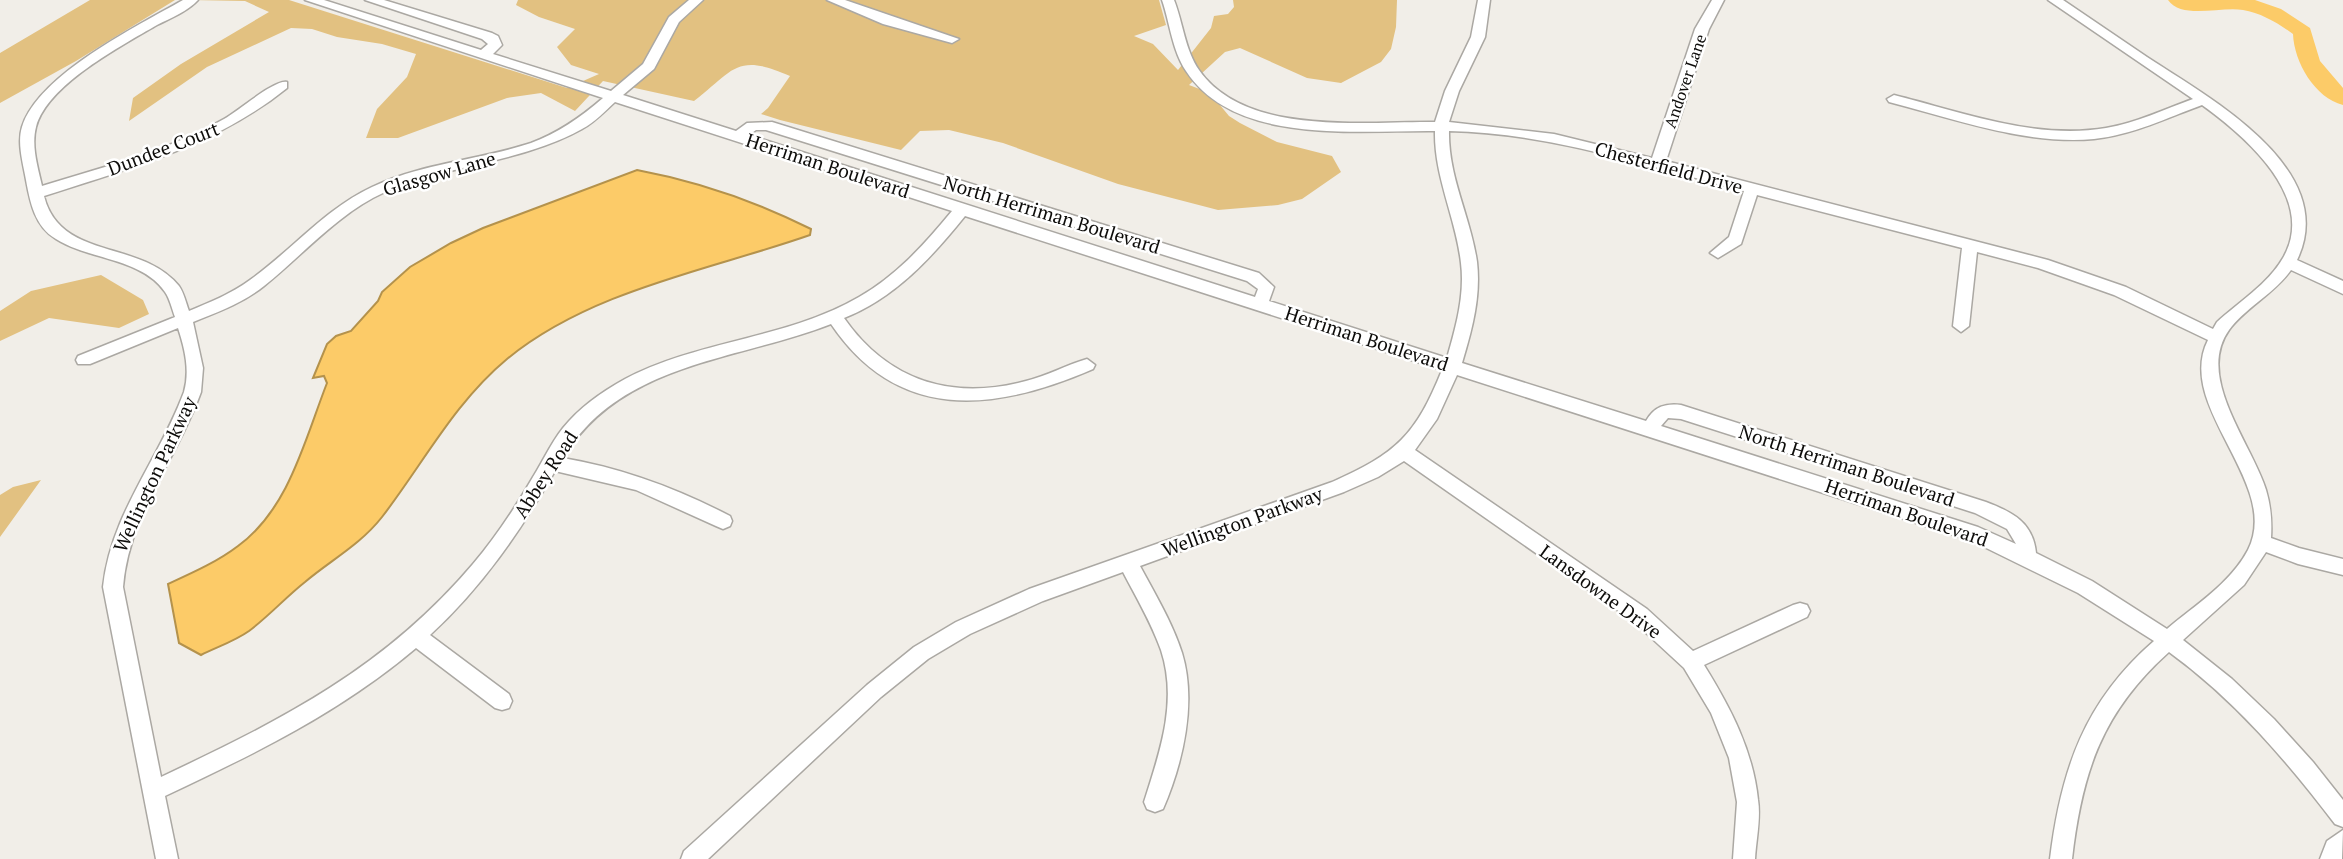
<svg xmlns="http://www.w3.org/2000/svg" width="2343" height="859" font-family="'PT Serif',serif">
	<style>
		.green { fill: #e2c181 }
		.water { fill: #fccb68; stroke: #b4924c; stroke-width: 2 }
		.lines { fill: none; stroke-linecap: round; stroke-linejoin: round }
		.river { fill: #fccb68; fill-rule: evenodd }
		.minor-casing { stroke: #aba8a3; stroke-width: 3 }
		.minor { fill: #fff; fill-rule: evenodd }
		.labels { text-anchor: middle; dominant-baseline: central; stroke-width: 5; stroke-linejoin: round; paint-order: stroke }
		.far-street-label { font-size: 16px; fill: #0d0c0a; stroke: #fff }
		.street-label { font-size: 19px; fill: #0d0c0a; stroke: #fff }
	</style>
	<rect width="100%" height="100%" fill="#f1eee8"/>
	<path class="green" d="M90,0H175L76,61L0,103V53Z
		M191,0H289L567,88L599,74L571,65L557,47L575,29L539,17L516,5L518,0H1159L1166,25L1134,36L1153,44L1178,70L1211,28L1214,16L1228,14L1234,7L1233,0H1397L1396,27L1391,49L1381,62L1341,83L1307,78L1240,48L1225,52L1189,85L1210,93L1229,116L1240,123L1277,142L1332,156L1341,172L1302,199L1278,205L1218,210L1118,184L1003,143L949,130L920,131L901,150L780,120L761,114L768,108L790,76C736,52 734,70 694,101L603,81L575,111L541,93L507,98L398,138H366L377,109L407,77L416,54L382,44L337,37L312,29L291,28L207,67L129,121L133,98L181,64L269,12L245,1Z
		M101,275L143,300L149,314L119,328L49,318L0,341V311L31,291Z
		M41,480L0,537V495L13,487Z"/>
	<path class="water" d="M637,170C696,181 757,202 811,229L810,235C710,270 591,290 507,359C454,403 423,464 382,517C360,545 331,560 305,582C286,597 269,616 249,631C235,641 217,647 201,655L179,643L168,584C192,573 217,562 238,546C289,509 305,439 327,383L324,376L313,378L327,344L336,336L351,331L378,301L382,292L410,267L451,243L483,228Z"/>
	<g class="lines">
		<path class="river" d="M2168,0H2255L2281,9L2310,28L2320,61L2343,88V105C2315,98 2294,62 2293,34C2278,23 2261,13 2243,10C2221,6 2182,20 2168,0Z"/>
		<defs>
			<path id="minor" d="M183,0H198C188,11 171,18 157,25C121,46 47,85 36,127C31,146 38,168 42,186C103,167 168,151 224,119C237,112 275,79 287,82V88C215,146 130,168 44,196C60,261 141,239 179,286C184,293 186,303 189,311C210,302 231,294 250,280C292,250 325,209 372,187C422,163 479,160 531,143C558,133 581,117 603,98L305,0H324L481,50L488,44L482,39L365,0H384L492,33L498,36L502,45L493,54L611,91L643,64L669,17L689,0H703L679,22L654,69L623,95L736,131L747,123L772,122L1259,273L1274,287L1269,301L1447,358C1456,327 1465,295 1461,263C1456,218 1434,177 1435,131C1358,130 1235,146 1186,71C1172,50 1170,23 1162,0H1174C1183,23 1185,50 1199,70C1246,137 1365,121 1435,122L1445,91L1471,37L1478,0H1490L1485,37L1459,91L1449,122L1554,134L1652,158L1695,29L1712,0H1724L1709,29L1666,161L2048,260L2126,287L2213,329L2217,322C2239,302 2268,284 2283,258C2318,198 2245,136 2202,105C2167,118 2132,135 2094,139C2025,145 1955,119 1889,102L1887,99L1894,95C1962,112 2035,140 2106,128C2136,123 2165,109 2193,99L2048,0H2063C2091,19 2119,38 2147,57C2208,97 2341,169 2297,260L2343,281V294L2291,270C2274,294 2245,308 2229,330C2195,377 2252,444 2266,490C2271,507 2272,521 2271,538L2299,548L2343,559V575L2298,564L2266,552L2244,585L2183,640L2232,679L2274,719L2313,762L2343,800V827L2335,824C2287,761 2234,699 2169,652C2102,712 2082,772 2072,859H2050C2061,770 2084,702 2154,641L2078,593L1972,541L1457,375L1437,419L1415,450L1647,609L1693,651L1793,605L1800,603L1807,605L1810,611L1807,617L1704,665C1730,707 1753,750 1758,800C1761,818 1756,840 1755,859H1733L1737,802L1729,758L1711,713L1684,668L1633,621L1404,461L1378,477L1344,492L1140,566C1155,594 1172,622 1182,653C1197,702 1183,763 1163,809L1155,812L1147,809L1144,802C1160,752 1178,701 1161,650C1151,622 1136,597 1123,572L1043,601L970,634L928,659L881,697L708,859H681L684,851L867,685L914,647L956,622L1029,589L1332,482C1396,454 1416,435 1442,370L965,216C932,257 895,298 844,318C888,381 952,401 1026,381C1047,376 1066,365 1087,359L1095,365L1093,369C994,412 898,423 831,324C737,361 620,362 563,458C622,468 676,488 730,516L732,521L730,526L723,529L716,526L636,490L555,471C520,532 482,587 430,635L509,694L512,701L509,708L502,710L495,708L416,648C339,713 256,753 165,796L178,859H156L103,587C111,513 159,460 184,392C190,371 185,349 178,328L90,364H78L76,360L78,356L175,317C172,309 170,299 165,292C142,258 89,260 56,239C35,227 30,202 26,180C23,163 17,143 22,127C38,75 137,26 183,0ZM615,102L952,211C925,244 896,276 859,297C787,339 699,340 625,379C603,391 579,408 563,428C551,443 543,461 533,477C515,508 496,537 473,564C385,668 282,720 161,777L123,587C129,513 177,460 201,392L203,368L193,322C218,312 243,303 264,286C303,255 338,213 385,192C449,164 521,163 582,129C594,123 605,111 615,102ZM756,130H766L1247,281L1258,289L1255,297L749,135ZM1449,131C1549,133 1647,166 1744,191L1729,237L1710,253L1718,258L1741,244L1757,195L1962,248L1953,326L1961,332L1969,326L1977,252L2038,268L2114,295L2208,340C2174,407 2282,483 2248,550C2230,584 2195,605 2167,629L2092,581L2036,553C2033,522 2012,512 1986,502L1681,405C1665,403 1654,407 1646,421L1462,363C1472,330 1481,297 1477,262C1471,218 1448,177 1449,131ZM1668,418L1681,419L1975,513L2007,529L2016,544L1978,527L1661,426Z
				M827,0H845L959,39L952,43L883,24Z
				M2343,830L2342,859H2320L2327,841Z"/>
		</defs>
		<use href="#minor" class="minor-casing"/>
		<use href="#minor" class="minor"/>
	</g>
	<g class="labels">
		<g class="far-street-label">
			<text transform="translate(1685 81) rotate(-71)">Andover Lane</text>
		</g>
		<g class="street-label">
			<text transform="translate(163 148) rotate(-21)">Dundee Court</text>
			<text transform="translate(828 165) rotate(18)">Herriman Boulevard</text>
			<text transform="translate(1669 167) rotate(15)">Chesterfield Drive</text>
			<text transform="translate(439 173) rotate(-16)">Glasgow Lane</text>
			<text transform="translate(1052 214) rotate(17)">North Herriman Boulevard</text>
			<text transform="translate(1367 338) rotate(18)">Herriman Boulevard</text>
			<text transform="translate(1847 465) rotate(18)">North Herriman Boulevard</text>
			<text transform="translate(154 474) rotate(-65)">Wellington Parkway</text>
			<text transform="translate(545 474) rotate(-57)">Abbey Road</text>
			<text transform="translate(1907 512) rotate(19)">Herriman Boulevard</text>
			<text transform="translate(1242 521) rotate(-20)">Wellington Parkway</text>
			<text transform="translate(1601 591) rotate(36)">Lansdowne Drive</text>
		</g>
	</g>
</svg>
